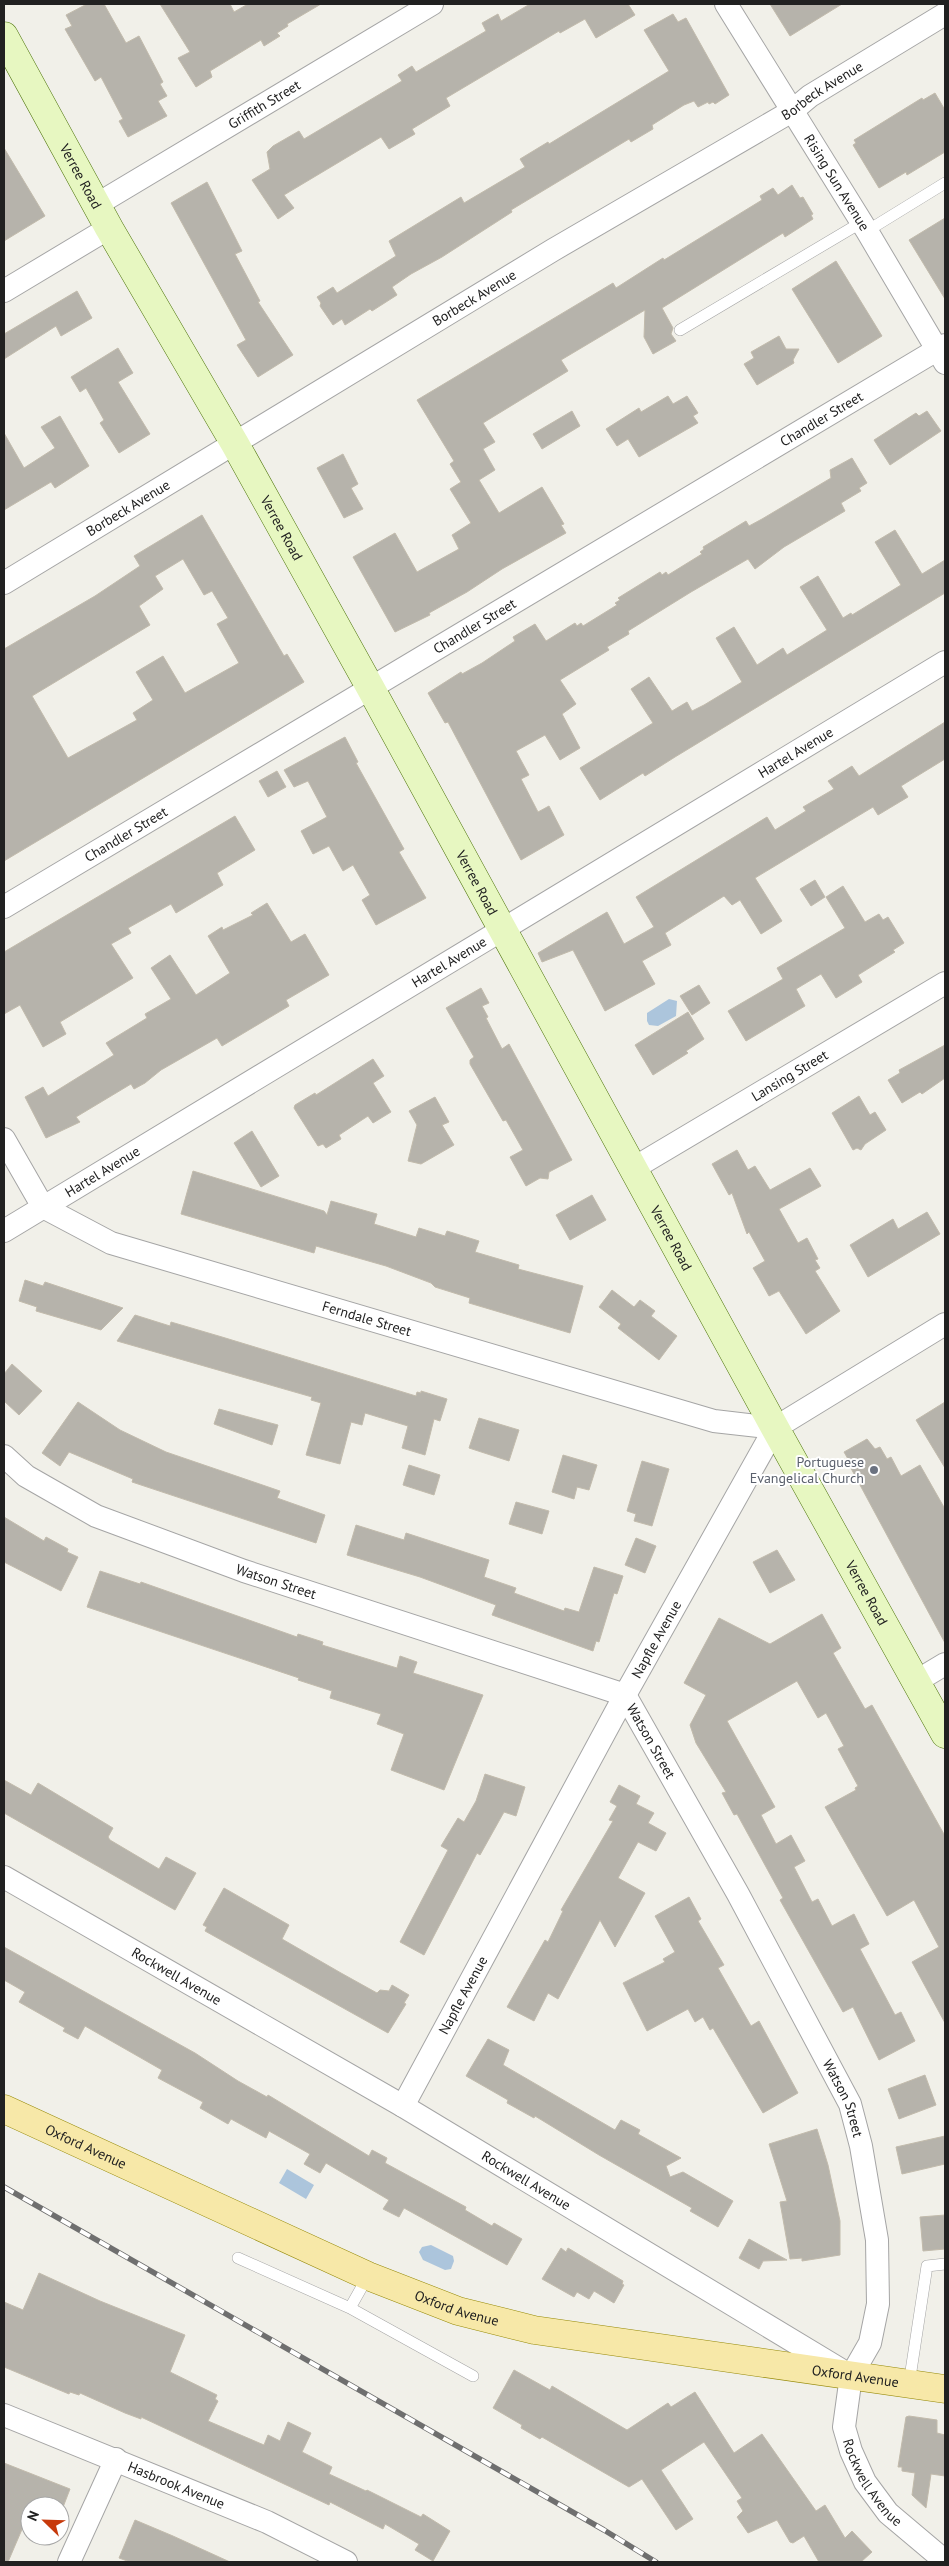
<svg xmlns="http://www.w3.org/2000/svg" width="949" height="2566" font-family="'PT Sans',sans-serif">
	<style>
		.water { fill: #acc5dc }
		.building { fill: #b6b3ab; stroke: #c2bbac; fill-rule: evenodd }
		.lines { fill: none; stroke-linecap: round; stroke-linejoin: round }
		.service-casing { stroke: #a5a5a5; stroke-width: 12 }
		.minor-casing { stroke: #a5a5a5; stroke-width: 24 }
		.secondary-casing { stroke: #4f750c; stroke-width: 29 }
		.primary-casing { stroke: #968a09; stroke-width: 29 }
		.service { stroke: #fff; stroke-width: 11 }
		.minor { stroke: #fff; stroke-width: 22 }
		.secondary { stroke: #e7f7c1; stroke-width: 28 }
		.primary { stroke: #f7e8a8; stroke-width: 28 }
		.rail-casing { stroke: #6f6f6f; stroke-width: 5.5 }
		.rail { stroke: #fff; stroke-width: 4; stroke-dasharray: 11; stroke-linecap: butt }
		.worship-dot { fill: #6b7280; stroke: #fff; stroke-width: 2 }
		.labels { text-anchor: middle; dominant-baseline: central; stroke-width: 4; stroke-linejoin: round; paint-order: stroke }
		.street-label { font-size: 14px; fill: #212121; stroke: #fff }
		.worship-label { font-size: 14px; fill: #5b616d; stroke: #fff; text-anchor: end }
	</style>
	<rect width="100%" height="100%" fill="#f1f0e9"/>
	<path class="water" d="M669,999L677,1001L676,1016L658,1026L649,1025L647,1021V1013Z
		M287,2169L314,2185L306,2199L279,2183Z
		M431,2245L453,2256L454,2261L451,2269L445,2270L423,2260L419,2252L422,2247Z"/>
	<path class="building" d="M87,4H104L126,43L139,36L163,82L160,84L167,96L158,101L167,116L128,137L119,121L123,119L101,77L95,81L65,29L72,26L66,15Z
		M160,4H230L234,12L248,4H321L287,24L288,26L277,33L280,36L264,46L261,40L210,71L212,77L196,87L178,58L190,52Z
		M530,4H628L635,15L596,38L585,19L560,33L559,31L446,98L450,106L412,129L415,134L389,149L381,137L284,195L294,208L278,219L252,180L270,169L267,152L273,146L299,131L304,139L402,81L398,75L412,66L416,72L486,31L482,23L498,14L501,21Z
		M770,4H842L790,36Z
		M673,14L678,22L686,18L729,95L715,104L713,102L709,104L708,102L698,107L694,101L684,105L652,125L653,129L631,142L629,139L511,210L512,212L442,257L411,274L392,287L397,295L372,311L370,309L345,325L342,319L333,325L320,306L321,303L317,297L333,287L337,293L396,256L389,241L461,197L464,203L525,167L520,159L548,142L549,144L669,71L644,30Z
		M935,93L945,110V152L907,175L906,172L879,188L853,145L856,143L854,140L922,98L923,100Z
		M4,148L45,216L4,241Z
		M207,182L242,251L235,254L260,301L258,302L293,355L258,377L237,345L246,340L171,203Z
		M792,185L800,198L803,197L813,214L811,215L813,219L785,237L783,233L662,308L673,328L671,334L676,341L653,354L644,337L645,310L561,360L568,371L483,423L495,442L483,449L495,470L479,480L499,513L542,487L564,524L561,525L566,533L502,569L467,592L429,613L430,615L395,632L353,557L395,533L417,572L459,549L452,535L471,523L450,489L461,482L450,464L454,461L417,400L613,283L616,288L663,258L664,260L762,200L760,196L773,188L778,195Z
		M945,218V299L909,240Z
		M836,261L882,336L838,363L792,289Z
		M77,291L92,318L61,336L56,326L4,359V334Z
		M779,336L786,349H799L793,360L794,363L757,385L744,364L754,358L751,352Z
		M118,348L133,373L118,382L150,434L119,453L100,423L104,420L86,388L80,392L71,377Z
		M668,396L673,404L687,396L698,413L693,416L698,423L639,457L628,439L617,446L606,429L639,408L641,412Z
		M572,411L580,426L542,449L533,434Z
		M927,411L941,431L890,465L874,440L916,413L919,416Z
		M60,416L89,466L55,488L51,482L4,510V433L24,468L55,448L41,427Z
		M343,454L358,484L351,488L363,509L344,518L317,468Z
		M852,458L867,483L859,488L861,491L841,503L845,511L784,547L755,569L748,559L691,592L628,631L629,634L607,647L609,650L560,680L576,704L562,714L580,748L560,760L545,735L516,751L529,775L521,779L538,812L549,806L564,835L521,860L448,722L445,723L428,693L461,672L462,674L482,663L515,641L513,637L535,624L546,641L575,623L577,626L581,623L583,626L617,605L615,603L620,600L618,598L660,572L662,575L666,572L668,575L702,554L700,552L704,549L703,547L746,521L749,526L762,519L831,478L830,470Z
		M202,515L284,656L287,654L304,682L4,861V649L95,596L140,566L134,556ZM183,559L204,595L212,591L228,618L217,624L239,663L185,693L163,656L136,672L153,700L133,713L137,720L68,758L32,696L150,625L139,606L163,589L155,576Z
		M895,530L922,574L945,560V593L675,757L645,776L643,773L600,800L580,768L653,723L631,689L649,677L672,711L687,702L692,711L704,705L742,682L716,638L734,627L757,665L783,648L787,655L827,630L800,587L818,576L843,618L851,613L852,615L901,585L875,542Z
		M945,722V759L901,786L908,797L878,815L873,807L755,878L782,921L761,934L740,900L732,905L724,896L665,933L671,945L642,961L655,984L605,1011L573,950L542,962L538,953L607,912L624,944L654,927L636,897L767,817L775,830L806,811L803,807L834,789L828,781L852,766L859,776Z
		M345,737L358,762L356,763L404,849L399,852L426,898L376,925L362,900L370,895L353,865L343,871L329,846L313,854L301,831L327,817L308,781L294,787L284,770Z
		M277,771L286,787L268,797L259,781Z
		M235,816L255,850L217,873L223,885L176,913L171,904L128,928L131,933L111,944L133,978L60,1022L66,1034L43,1047L20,1005L4,1014V952Z
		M815,880L825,897L811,906L800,889Z
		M843,886L865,922L879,914L883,920L888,917L904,943L893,950L895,952L858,975L862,982L836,998L821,974L796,989L805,1006L746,1041L728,1011L783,979L777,968L845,928L826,897Z
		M267,903L291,942L305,934L329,975L286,1000L289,1006L222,1046L217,1038L161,1070L145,1083L134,1089L131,1084L76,1117L80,1122L46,1138L25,1097L43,1087L48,1096L114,1055L106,1043L147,1018L145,1014L171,999L151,968L170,955L196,995L230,973L208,936L222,927L223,930L253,915L251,913Z
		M699,985L710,1003L692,1015L680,996Z
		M481,988L489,1003L482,1006L488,1017L486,1018L502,1049L509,1044L572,1160L549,1172L548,1179L540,1178L526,1186L510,1157L523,1150L506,1120L503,1121L470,1064V1060L474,1057L446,1008Z
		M688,1012L704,1039L686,1051L688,1053L653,1075L635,1045Z
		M945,1045V1078L922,1094L920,1092L902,1103L888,1080L900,1073L899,1070Z
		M373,1059L384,1076L373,1083L391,1112L373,1123L368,1116L339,1135L341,1139L326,1148L323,1144L318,1146L294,1108L295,1105L315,1093L316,1095Z
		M859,1096L870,1115L875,1112L886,1130L865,1144L861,1150L857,1148L853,1150L832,1113Z
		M435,1097L449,1122L442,1125L454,1145L421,1164L408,1161L417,1125L409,1111Z
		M252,1131L279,1176L261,1187L234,1143Z
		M737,1150L748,1170L755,1166L770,1190L810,1168L821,1186L779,1209L798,1243L807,1238L818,1259L815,1260L820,1268L815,1271L840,1311L806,1334L779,1291L769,1296L759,1278L753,1268L765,1261L749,1232L747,1234L732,1193L729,1195L712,1164Z
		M193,1171L324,1211L327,1215L331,1201L377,1214L374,1224L416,1237L419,1228L445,1236L447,1231L479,1241L475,1252L519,1265L518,1269L583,1286L570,1333L469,1303L470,1298L435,1287L431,1283L386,1266L316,1246L314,1253L181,1214Z
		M592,1195L606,1220L570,1240L556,1215Z
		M927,1212L940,1234L868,1277L850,1245L893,1219L898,1229Z
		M25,1280L43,1286L45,1282L123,1308L101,1330L36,1311L37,1307L19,1301Z
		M612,1290L634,1307L640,1300L655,1311L651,1316L677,1336L659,1360L618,1328L621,1324L599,1307Z
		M135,1315L170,1326L171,1322L222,1337L416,1396L417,1392L421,1393V1391L447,1399L440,1421L434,1419L425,1455L402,1448L408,1426L365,1413L362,1425L351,1422L340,1464L306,1455L321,1403L311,1400L312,1397L117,1341Z
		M12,1364L42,1391L19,1415L4,1401V1374Z
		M78,1402L120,1430L166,1452L280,1491L277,1498L325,1515L316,1543L132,1482L133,1479L69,1452L60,1466L42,1453Z
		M945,1402V1468L916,1420Z
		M219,1409L278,1425L272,1445L214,1424Z
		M479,1418L519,1430L509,1461L469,1448Z
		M867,1439L875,1449L880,1447L887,1459L891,1457L901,1476L920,1465L945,1509V1643L846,1459H848L844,1452Z
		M563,1455L597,1465L589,1490L577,1487L574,1499L552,1492Z
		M642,1461L669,1469L652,1526L634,1521L636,1514L627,1511Z
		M409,1465L440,1475L434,1495L403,1485Z
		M516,1502L549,1511L542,1534L509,1524Z
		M4,1517L44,1541L46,1537L68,1549L67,1552L78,1557L61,1591L4,1562Z
		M356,1525L404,1540L406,1533L489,1560L484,1577L516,1588L514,1593L564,1611L565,1608L579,1612L594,1567L623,1576L617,1594L614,1593L599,1642L596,1641L593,1651L492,1615L496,1605L420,1577L347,1555Z
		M636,1538L656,1546L645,1573L625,1565Z
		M777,1550L795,1580L770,1593L753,1562Z
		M100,1571L140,1584L141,1582L297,1637L298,1634L323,1642L322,1645L397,1668L400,1656L417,1662L413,1673L483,1695L444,1790L391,1770L404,1734L377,1724L381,1714L330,1698L332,1691L298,1680L299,1678L87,1607Z
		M822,1614L841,1648L833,1653L865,1709L872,1705L945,1836V2023L912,1962L939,1947L914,1900L887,1916L825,1807L856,1790L855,1788L858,1786L838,1749L844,1746L826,1713L818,1718L797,1681L727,1721L775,1807L761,1815L776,1844L791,1835L805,1861L794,1867L812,1902L818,1899L832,1926L854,1914L869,1944L860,1949L895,2015L901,2012L915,2041L879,2060L853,2007L843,2012L780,1900L783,1898L737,1814L734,1815L722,1793L726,1792L696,1743L690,1725L706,1695L684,1683L719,1618L770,1644Z
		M485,1774L525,1787L516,1816L504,1812L480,1855L477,1853L424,1955L400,1942L448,1850L441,1846L458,1818L464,1822L476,1801Z
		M4,1780L31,1795L38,1783L113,1828L108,1837L110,1840L159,1869L166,1857L196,1873L175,1910L4,1813Z
		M619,1785L640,1796L636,1804L654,1813L648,1823L666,1833L656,1851L638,1842L618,1878L645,1893L615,1947L600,1920L558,1999L548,1993L534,2021L507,2007L545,1940L548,1942L563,1911L561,1910L613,1821L609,1820L617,1806L610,1802Z
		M224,1888L289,1925L282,1939L341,1973L377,1993L380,1990L389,1991L392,1985L409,1995L404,2003L406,2004L388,2033L205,1931L207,1927L203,1925Z
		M689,1897L701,1919L698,1921L724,1965L718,1968L751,2026L759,2021L798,2093L763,2113L713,2028L710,2030L703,2017L695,2022L688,2009L647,2031L623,1983L665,1962L663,1959L675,1952L655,1916Z
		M4,1947L195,2053L238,2081L267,2097L268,2095L369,2156L372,2150L387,2158L385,2163L466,2207L465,2210L492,2226L494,2223L522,2239L507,2265L404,2208L399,2217L383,2209L389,2200L326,2163L320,2173L304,2164L310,2154L269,2131L266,2138L231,2119L228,2124L200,2108L203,2102L158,2078L162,2070L85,2026L78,2039L63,2031L65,2028L19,2002L25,1992L4,1980Z
		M488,2039L509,2050L503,2065L615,2130L621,2120L640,2130L638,2134L681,2158L666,2166L670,2177L683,2172L733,2201L718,2227L690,2211L692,2208L599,2155L535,2116L534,2118L507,2103L508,2100L466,2076Z
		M925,2075L936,2105L899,2119L888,2089Z
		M817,2129L828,2165L840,2221V2255L802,2261V2258L790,2259L780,2202L787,2201L769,2144Z
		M945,2136V2164L902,2174L896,2147Z
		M945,2215V2249L923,2251L920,2217Z
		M749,2239L787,2260L763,2261L759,2269L739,2258Z
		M561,2248L566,2252L568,2248L623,2281L622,2284L624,2285L614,2303L594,2291L589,2299L577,2292L574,2297L542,2279Z
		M39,2273L100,2301L185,2335L170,2372L217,2395L215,2399L218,2401L208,2421L264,2445L268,2435L280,2441L288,2422L311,2433L302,2452L332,2467L329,2474L366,2491L367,2490L421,2517L423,2514L450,2531L433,2561L415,2550L419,2544L385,2524L383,2529L330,2502L329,2505L141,2417V2419L125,2413L80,2393L79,2395L70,2392L69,2394L4,2367V2302L23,2310Z
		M514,2370L550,2390L552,2386L627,2430L668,2403L671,2407L695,2392L734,2453L762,2434L816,2511L825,2505L845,2538L852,2531L872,2552L861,2562H819L804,2536L793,2543L790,2542L777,2520L748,2533L737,2517L743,2511L737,2501L742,2498L704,2442L661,2470L693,2519L676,2530L642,2479L629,2487L542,2437L540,2439L521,2428L522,2425L493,2408Z
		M909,2416L937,2420V2433L945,2435V2476L931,2474L926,2508L912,2495L915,2473L902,2471V2467H898L906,2417Z
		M4,2463L70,2489L60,2515V2506H30V2530L23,2527L8,2562H4Z
		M135,2520L173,2536L230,2562H130L119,2558Z"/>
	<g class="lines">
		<defs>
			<path id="service" d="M867,231L945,183
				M680,330L862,222
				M238,2258L350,2308L368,2276
				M350,2308L473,2376
				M909,2384L927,2266L945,2264"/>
			<g id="minor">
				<path id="s1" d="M726,4L867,231L945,363"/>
				<path id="s2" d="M96,205L432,4"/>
				<path d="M4,291L109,228"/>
				<path id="s3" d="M4,583L553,250L792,111L810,96L945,14"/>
				<path id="s4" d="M4,907L945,345"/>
				<path id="s5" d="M4,1139L43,1207L111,1243L714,1421L775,1428"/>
				<path id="s6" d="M634,1168L945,983"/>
				<path id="s7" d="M4,1231L945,662"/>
				<path id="s8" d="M4,1456L26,1476L96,1516L244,1571L625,1695L738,1894L850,2104L861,2146L877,2240L878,2304L870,2343L851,2376L844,2427L851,2451L865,2482L888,2513L945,2561"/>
				<path d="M915,1682L945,1664"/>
				<path id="s9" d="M4,1877L403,2106L846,2373"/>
				<path id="s10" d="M403,2106L625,1695L775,1428L945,1324"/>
				<path id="s11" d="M4,2415L267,2522L346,2562"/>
				<path d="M69,2562L116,2459"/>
			</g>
			<g id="secondary">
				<path id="s12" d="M4,36L109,228L235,444L370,687L775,1428L945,1734"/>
			</g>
			<g id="primary">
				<path id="s13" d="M4,2109L368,2276L458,2311L534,2330L945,2389"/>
			</g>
		</defs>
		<use href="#service" class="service-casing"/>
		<use href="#minor" class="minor-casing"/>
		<use href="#secondary" class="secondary-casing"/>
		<use href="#primary" class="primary-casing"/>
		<use href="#service" class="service"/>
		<use href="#minor" class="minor"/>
		<use href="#secondary" class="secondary"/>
		<use href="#primary" class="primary"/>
		<defs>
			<path id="rail" d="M4,2187L604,2530L656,2562"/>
		</defs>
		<use href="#rail" class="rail-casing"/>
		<use href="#rail" class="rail"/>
	</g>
	<circle class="worship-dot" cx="874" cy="1470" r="5"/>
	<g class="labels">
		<g class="street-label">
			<text stroke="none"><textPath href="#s3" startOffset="955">Borbeck Avenue</textPath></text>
			<text stroke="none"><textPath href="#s2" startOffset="196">Griffith Street</textPath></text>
			<text stroke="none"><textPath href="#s12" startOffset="160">Verree Road</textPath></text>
			<text stroke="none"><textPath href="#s1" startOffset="210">Rising Sun Avenue</textPath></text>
			<text stroke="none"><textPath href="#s3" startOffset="550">Borbeck Avenue</textPath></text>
			<text stroke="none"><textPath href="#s4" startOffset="952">Chandler Street</textPath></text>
			<text stroke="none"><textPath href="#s3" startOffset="145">Borbeck Avenue</textPath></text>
			<text stroke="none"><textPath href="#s12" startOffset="565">Verree Road</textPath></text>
			<text stroke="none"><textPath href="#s4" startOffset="548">Chandler Street</textPath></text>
			<text stroke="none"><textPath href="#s7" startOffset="925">Hartel Avenue</textPath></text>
			<text stroke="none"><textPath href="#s4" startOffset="142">Chandler Street</textPath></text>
			<text stroke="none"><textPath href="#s12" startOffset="970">Verree Road</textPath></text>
			<text stroke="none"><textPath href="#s7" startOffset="520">Hartel Avenue</textPath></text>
			<text stroke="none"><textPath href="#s6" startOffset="181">Lansing Street</textPath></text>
			<text stroke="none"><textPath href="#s7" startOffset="115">Hartel Avenue</textPath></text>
			<text stroke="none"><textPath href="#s12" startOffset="1375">Verree Road</textPath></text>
			<text stroke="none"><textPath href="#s5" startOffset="422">Ferndale Street</textPath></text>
			<text stroke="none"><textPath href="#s8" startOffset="302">Watson Street</textPath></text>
			<text stroke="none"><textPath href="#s12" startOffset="1780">Verree Road</textPath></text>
			<text stroke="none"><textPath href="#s10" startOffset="531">Napfle Avenue</textPath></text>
			<text stroke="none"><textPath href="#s8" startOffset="722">Watson Street</textPath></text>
			<text stroke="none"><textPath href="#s9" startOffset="199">Rockwell Avenue</textPath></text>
			<text stroke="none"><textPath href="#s10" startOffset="126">Napfle Avenue</textPath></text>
			<text stroke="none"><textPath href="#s8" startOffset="1128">Watson Street</textPath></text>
			<text stroke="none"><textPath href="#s13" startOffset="90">Oxford Avenue</textPath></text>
			<text stroke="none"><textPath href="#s9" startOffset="604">Rockwell Avenue</textPath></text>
			<text stroke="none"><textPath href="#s13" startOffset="495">Oxford Avenue</textPath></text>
			<text stroke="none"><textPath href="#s13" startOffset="900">Oxford Avenue</textPath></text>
			<text stroke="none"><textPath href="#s8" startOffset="1531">Rockwell Avenue</textPath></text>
			<text stroke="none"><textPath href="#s11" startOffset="186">Hasbrook Avenue</textPath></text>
		</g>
		<g class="worship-label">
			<text x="864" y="1462">Portuguese<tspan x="864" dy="16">Evangelical Church</tspan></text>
		</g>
	</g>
	<rect width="949" height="2566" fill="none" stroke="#212121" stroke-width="10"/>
	<g transform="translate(45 2521) rotate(293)"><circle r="24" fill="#ffffff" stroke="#a6a6a6"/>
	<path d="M0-4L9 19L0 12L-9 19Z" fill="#c73a0c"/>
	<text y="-8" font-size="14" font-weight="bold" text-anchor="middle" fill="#212121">N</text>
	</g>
</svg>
